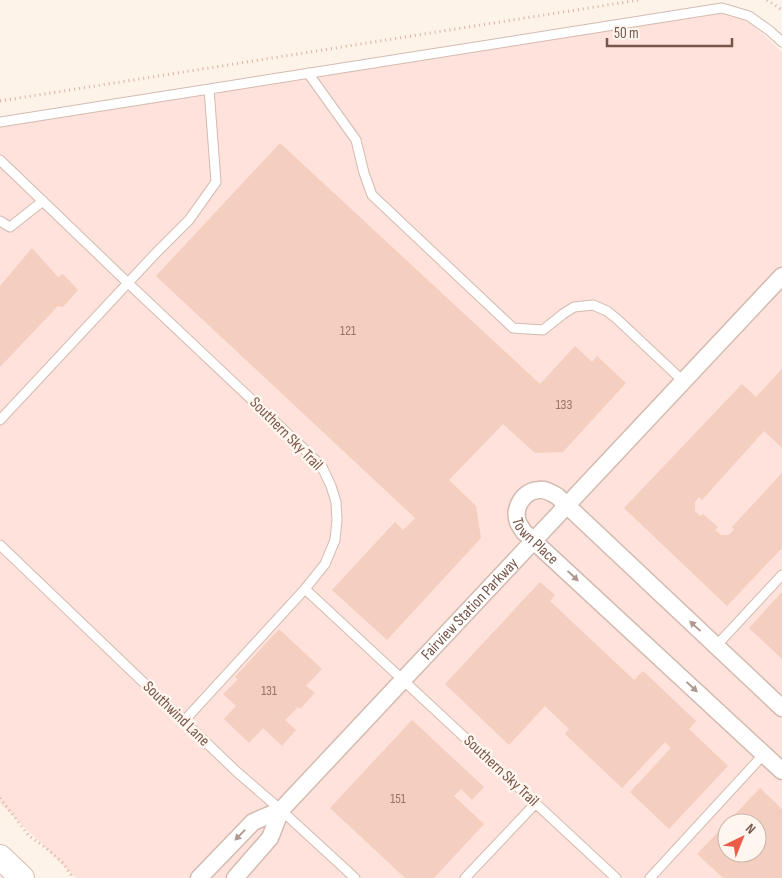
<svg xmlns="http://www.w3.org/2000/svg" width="782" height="878" font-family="'Sofia Sans Condensed',sans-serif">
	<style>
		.commercial { fill: #fee2db; fill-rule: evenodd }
		.building { fill: #f4cebe; fill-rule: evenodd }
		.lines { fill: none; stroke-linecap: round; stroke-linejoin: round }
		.service-casing { stroke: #d3bbaf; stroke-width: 11 }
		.minor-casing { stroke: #d3bbaf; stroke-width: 19 }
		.secondary-casing { stroke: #d8bcaf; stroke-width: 26 }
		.path { stroke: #d9b0a1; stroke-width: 3; stroke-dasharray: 1 4; stroke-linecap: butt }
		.service { stroke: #fff; stroke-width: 9 }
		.minor { stroke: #fff; stroke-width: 16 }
		.secondary { stroke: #fff; stroke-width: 24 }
		.oneway { fill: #af9a92 }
		.labels { text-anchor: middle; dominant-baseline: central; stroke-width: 5; stroke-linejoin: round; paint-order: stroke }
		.number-label { font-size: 14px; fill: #987467 }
		.street-label { font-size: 16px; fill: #79564a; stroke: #fff7ef }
	</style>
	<rect width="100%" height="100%" fill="#fdf3e8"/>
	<path class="commercial" d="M738,11L782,52V878H76L0,803V117ZM727,823H757V853H727Z"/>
	<path class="building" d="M280,143L540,384L575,346L592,362L597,356L626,383L563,452L535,453L503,424L449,480L476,506L481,538L387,640L332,590L395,522L403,530L415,518L156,276Z
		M32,248L58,277L63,274L78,290L63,307L58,306L0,367V286Z
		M782,369V448L764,431L702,500L699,497L695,502V511L700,516L703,514L718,527L715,530L721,535H729L734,529L732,527L782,473V548L727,606L624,508L742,384L756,397Z
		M540,582L555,595L550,601L634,680L643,671L696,721L689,729L728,766L669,829L630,792L671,748L665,742L622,788L565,734L569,729L545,706L509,745L445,684Z
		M782,592V659L749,628Z
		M279,629L322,669L306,686L315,693L300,709L298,707L285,720L296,730L282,746L263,728L249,743L224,719L236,706L223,694L238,679L235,677Z
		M412,720L484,787L472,800L461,789L454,796L484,824L434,878H405L330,808Z
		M760,788L782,809V878H723L697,854ZM727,823H757V853H727Z"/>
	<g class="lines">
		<defs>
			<path id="service" d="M308,73L356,140L364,173L372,195L513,328L543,330L563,314L574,307L593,305L607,311L617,319L683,381
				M0,122L722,8L749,16L770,31L782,42
				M0,160L128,283L303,448L322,467L331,486L336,502L337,520L335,540L325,564L305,589L184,721
				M0,221L10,227L43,201
				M0,420L155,254L189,220L216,182L209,89
				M0,545L237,772L281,810L355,878
				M305,589L616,878
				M716,646L782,575
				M465,878L536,803
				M650,878L764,754"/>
			<g id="minor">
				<path id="s1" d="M782,708L557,496C551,493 546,489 539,490C523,491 513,508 518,522C519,525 522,529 524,532L782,771"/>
				<path d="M199,878L253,822L281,810"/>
				<path id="s2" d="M235,878L270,838L281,810L782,276"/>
			</g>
			<path id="secondary" d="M0,857L22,878"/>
		</defs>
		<use href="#service" class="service-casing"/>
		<use href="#minor" class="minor-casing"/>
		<use href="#secondary" class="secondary-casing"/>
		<path class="path" d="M767,0L782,10
			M0,101L639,0
			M0,798L29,836L46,848L63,863L73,878"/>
		<use href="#service" class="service"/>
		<use href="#minor" class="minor"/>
		<use href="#secondary" class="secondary"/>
	</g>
	<defs><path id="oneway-solid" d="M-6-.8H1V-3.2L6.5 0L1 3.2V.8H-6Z" transform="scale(1.25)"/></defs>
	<g class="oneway">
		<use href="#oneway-solid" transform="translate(573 576) rotate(43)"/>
		<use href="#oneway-solid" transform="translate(695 626) rotate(-137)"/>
		<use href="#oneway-solid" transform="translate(692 687) rotate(43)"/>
		<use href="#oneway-solid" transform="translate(240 835) rotate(134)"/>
	</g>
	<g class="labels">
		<g class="number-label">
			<text x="348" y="330">121</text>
			<text x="564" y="404">133</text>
			<text x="269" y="690">131</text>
			<text x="398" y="798">151</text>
		</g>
		<g class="street-label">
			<text transform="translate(286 434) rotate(45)">Southern Sky Trail</text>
			<text stroke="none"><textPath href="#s1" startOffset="398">Town Place</textPath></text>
			<text stroke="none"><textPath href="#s2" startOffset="359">Fairview Station Parkway</textPath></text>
			<text transform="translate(176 714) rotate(44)">Southwind Lane</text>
			<text transform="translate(501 771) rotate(43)">Southern Sky Trail</text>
		</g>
	</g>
	<g transform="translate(742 838) rotate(43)"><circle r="24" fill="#fff7ef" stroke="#c9b7ad"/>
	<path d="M0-4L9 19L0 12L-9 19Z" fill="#eb5c49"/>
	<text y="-8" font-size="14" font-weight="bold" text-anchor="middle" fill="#79564a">N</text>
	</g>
	<path d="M607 38v8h125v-8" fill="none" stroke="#79564a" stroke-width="2.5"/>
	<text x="614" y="38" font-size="15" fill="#79564a" stroke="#fff7ef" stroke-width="4" paint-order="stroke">50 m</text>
</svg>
